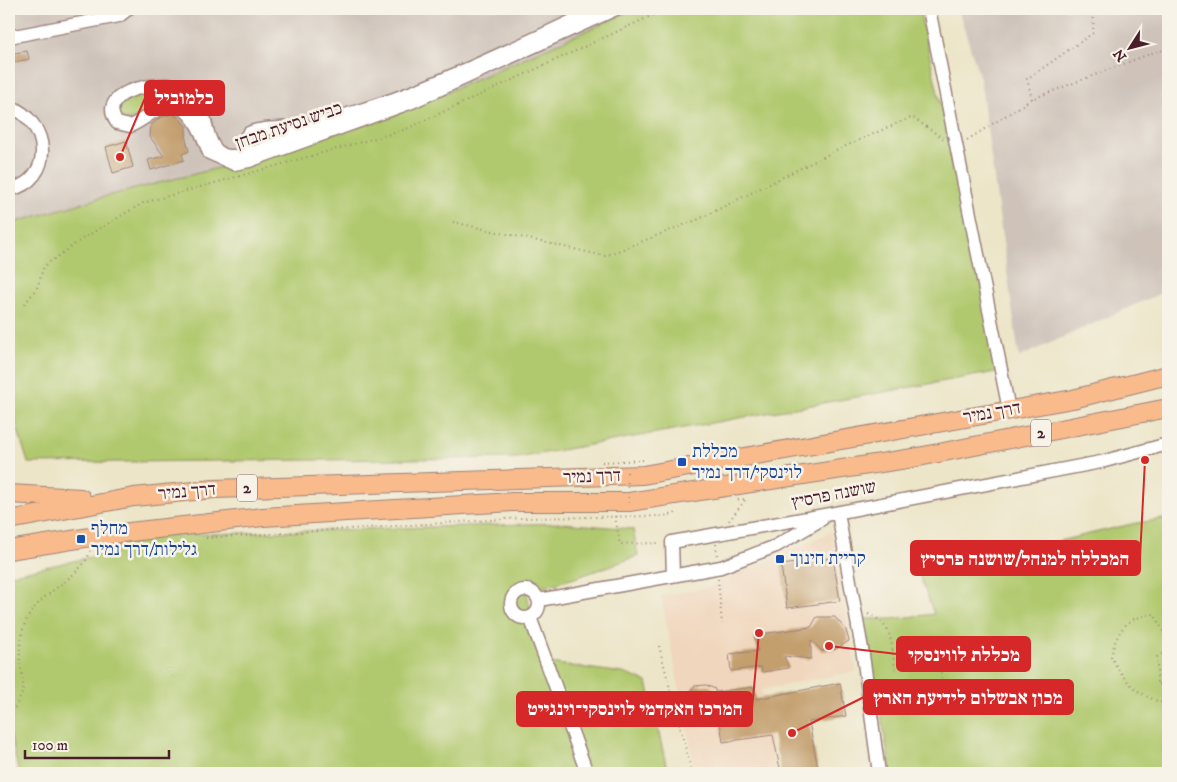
<svg xmlns="http://www.w3.org/2000/svg" width="1177" height="782" font-family="'IM FELL DW Pica','Frank Ruhl Libre',serif">
	<style>
		.built { fill: #f0d6bc }
		.industrial { fill: #cec2b9 }
		.green { fill: #b1c96e; stroke: #7e744c }
		.building { fill: #c39f6e; fill-rule: evenodd }
		.lines { fill: none; stroke-linecap: round; stroke-linejoin: round }
		.minor-casing { stroke: #9b827a; stroke-width: 15 }
		.highway-casing { stroke: #9b827a; stroke-width: 20 }
		.path { stroke: #9b827a; stroke-width: 2; stroke-dasharray: 1 4; stroke-linecap: butt }
		.minor { stroke: #fff; stroke-width: 12 }
		.highway { stroke: #fabb8c; stroke-width: 18 }
		.path-bridge { stroke: #9b827a; stroke-width: 2; stroke-dasharray: 1 4; stroke-linecap: butt }
		.transit-dot { fill: #1a4fb4; stroke: #f7f3e8; stroke-width: 2 }
		.labels { text-anchor: middle; dominant-baseline: central; stroke-width: 5; stroke-linejoin: round; paint-order: stroke }
		.shield { fill: #f7f3e8; stroke: #7e5f64; stroke-width: 1 }
		.shield-label { font-size: 16px; font-weight: bold; fill: #4a1f2b }
		.street-label { font-size: 18px; fill: #4a1f2b; stroke: #f7f3e8 }
		.transit-label { font-size: 18px; fill: #164399; stroke: #f7f3e8; text-anchor: start }
		.leader { fill: none; stroke: #d62828; stroke-width: 2 }
		.callout-dot { fill: #d62828; stroke: #f7f3e8; stroke-width: 2 }
		.callout { fill: #d62828; stroke: #d62828; stroke-width: 2 }
		.callout-label { font-size: 19px; text-anchor: middle; font-weight: bold; fill: #fff }
	</style>
	<rect width="100%" height="100%" fill="#f7f3e8"/>
	<filter id="ink" filterUnits="userSpaceOnUse"><feTurbulence type="fractalNoise" baseFrequency=".02" numOctaves="2"/><feDisplacementMap in="SourceGraphic" scale="10" xChannelSelector="R" yChannelSelector="G"/><feConvolveMatrix kernelMatrix="1 2 1 2 8 2 1 2 1" color-interpolation-filters="sRGB"/></filter>
	<filter id="wash" filterUnits="userSpaceOnUse"><feTurbulence type="fractalNoise" baseFrequency=".0096" numOctaves="4" result="noise"/><feDisplacementMap in="SourceGraphic" scale="20" xChannelSelector="R" yChannelSelector="G"/><feGaussianBlur stdDeviation="1.12" result="paint"/><feColorMatrix in="noise" values="0 0 0 0 0 0 0 0 0 0 0 0 0 0 0 0 0 1.4 0 .05"/><feComposite in="paint" operator="in"/></filter>
	<g filter="url(#wash)">
		<rect width="100%" height="100%" fill="#ece5c8"/>
		<path class="built" d="M831,532L856,671L761,690L777,773H696L661,596L706,588Z"/>
		<path class="industrial" d="M9,9H635L395,115L226,166L107,196L9,224Z
			M958,9H1168V290L1019,357L980,78Z"/>
		<path class="green" d="M635,9H919L1001,371L517,458L28,463L9,400V224L107,196L226,166L395,115Z
			M150,92L153,93L158,98L157,103L133,119H122L118,113C122,97 136,96 150,92Z
			M1168,518V773H891L865,619H891L934,614L919,574L1132,524Z
			M561,523L633,529L638,556L575,578L532,590L527,594L542,662L623,673L647,682L668,773H19L9,730V575L91,557L140,536Z"/>
		<g id="blocks">
			<path class="building" d="M27,51L29,59L10,63L9,54Z
				M172,114L178,117L186,126V140L189,151L182,154L184,160L151,170L148,160L164,156L150,137L151,125L159,118Z
				M126,141L133,167L113,173L106,147Z
				M833,558L840,601L787,608L781,565Z
				M817,617H835L846,630L849,641L836,649L822,651L811,640V659L784,656L789,668L762,672L761,667L731,671L729,654L758,651L754,635L811,627Z
				M840,683L846,716L809,722L819,773H781L773,735L723,742L718,709L697,713L688,705L687,696L694,686L706,685L715,689V692L754,687L756,699ZM745,703L748,721L731,723L728,705Z"/>
		</g>
	</g>
	<g filter="url(#ink)">
		<use href="#blocks" fill-opacity="0" stroke="#9b827a" stroke-width="1"/>
		<g class="lines">
			<defs>
				<path id="minor" d="M598,9C535,38 472,69 407,94C377,106 345,114 314,126C291,135 254,158 229,156C200,153 210,102 191,90C172,78 92,87 117,123L130,126C142,121 152,111 164,107C190,98 203,136 209,153L234,164L249,161L412,102L616,9
					M929,9L1009,410
					M9,37L119,16L128,9
					M9,106C51,122 55,180 9,190
					M249,161C247,154 242,140 248,134C254,127 291,128 303,127
					M838,513L863,655L879,773
					M673,575L672,542L830,514L1101,462L1168,444
					M511 604a14 14 0 1 1 28 0a14 14 0 1 1-28 0Z
					M539,600L721,567L776,546L822,519
					M530,617L587,773"/>
				<path id="highway" d="M9,494L81,498
					M9,520L134,497L214,489L643,475L1073,399L1168,375
					M9,550L103,535L263,517L513,502H629L913,458L1168,408"/>
			</defs>
			<use href="#minor" class="minor-casing"/>
			<use href="#highway" class="highway-casing"/>
			<path class="path" d="M1032,99L1027,79L1093,33L1094,9
				M967,140L1032,99L1160,50L1168,53
				M453,222L605,256L699,219L841,148L912,117L944,139
				M25,304L37,288L44,266L85,237L143,203L404,130L666,9
				M602,462L643,460V462
				M615,516L620,544L661,543
				M729,521L746,499L734,500
				M206,538L522,518L663,516L675,514L676,509
				M716,544L717,557
				M718,579L722,624
				M868,614C894,624 891,645 895,669
				M1168,640L1154,614C1126,617 1117,630 1111,657C1125,682 1138,697 1168,704
				M659,646L692,773
				M892,650L936,647L945,698L910,703
				M1166,651L1157,657V684L1168,685
				M9,716C14,709 19,701 22,693C25,683 21,672 20,662C19,649 21,629 28,617C43,590 83,577 90,551"/>
			<use href="#minor" class="minor"/>
			<use href="#highway" class="highway"/>
			<path class="path-bridge" d="M627,472L629,506"/>
		</g>
	</g>
	<g class="transit-dot">
		<rect x="677" y="457" width="10" height="10" rx="2.5"/>
		<rect x="76" y="534" width="10" height="10" rx="2.5"/>
		<rect x="775" y="554" width="10" height="10" rx="2.5"/>
	</g>
	<g class="labels">
		<g class="shield">
			<rect x="1031" y="419.5" width="20" height="27" rx="4"/>
			<rect x="237" y="474.5" width="20" height="27" rx="4"/>
		</g>
		<g class="shield-label">
			<text x="1041" y="433">2</text>
			<text x="247" y="488">2</text>
		</g>
		<g class="street-label">
			<text transform="translate(289 126) rotate(-19)">כביש נסיעת מבחן</text>
			<text transform="translate(992 413) rotate(-10)">דרך נמיר</text>
			<text transform="translate(592 477) rotate(-2)">דרך נמיר</text>
			<text transform="translate(187 492) rotate(-5)">דרך נמיר</text>
			<text transform="translate(834 495) rotate(-11)">שושנה פרסיץ</text>
		</g>
		<g class="transit-label">
			<text x="692" y="452">מכללת<tspan x="692" dy="21">לוינסקי/דרך נמיר</tspan></text>
			<text x="91" y="529">מחלף<tspan x="91" dy="21">גלילות/דרך נמיר</tspan></text>
			<text x="790" y="559">קריית חינוך</text>
		</g>
	</g>
	<path class="leader" d="M120 157L145 98M1145 460L1140 558M829 646L897 654M792 733L864 697M759 633L752 709"/>
	<g class="callout-dot">
		<circle cx="120" cy="157" r="5"/>
		<circle cx="1145" cy="460" r="5"/>
		<circle cx="829" cy="646" r="5"/>
		<circle cx="792" cy="733" r="5"/>
		<circle cx="759" cy="633" r="5"/>
	</g>
	<g class="callout">
		<rect x="145" y="81" width="79" height="34" rx="5"/>
		<rect x="911" y="541" width="229" height="34" rx="5"/>
		<rect x="897" y="637" width="133" height="34" rx="5"/>
		<rect x="864" y="680" width="209" height="34" rx="5"/>
		<rect x="517" y="692" width="235" height="34" rx="5"/>
	</g>
	<g class="callout-label">
		<text x="184" y="104">כלמוביל</text>
		<text x="1025" y="565">המכללה למנהל/שושנה פרסיץ</text>
		<text x="964" y="661">מכללת לווינסקי</text>
		<text x="968" y="704">מכון אבשלום לידיעת הארץ</text>
		<text x="635" y="715">המרכז האקדמי לוינסקי־וינגייט</text>
	</g>
	<rect width="1177" height="782" fill="none" stroke="#f7f3e8" stroke-width="30"/>
	<g transform="translate(1130 48) rotate(234)" stroke="#f7f3e8" stroke-width="4" paint-order="stroke">
	<path d="M0-4L9 19L0 12L-9 19Z" fill="#4a1f2b"/>
	<text y="-8" font-size="14" font-weight="bold" text-anchor="middle" fill="#4a1f2b">N</text>
	</g>
	<path d="M25 750v8h144v-8" fill="none" stroke="#4a1f2b" stroke-width="2.5"/>
	<text x="32" y="750" font-size="15" fill="#4a1f2b" stroke="#f7f3e8" stroke-width="4" paint-order="stroke">100 m</text>
</svg>
